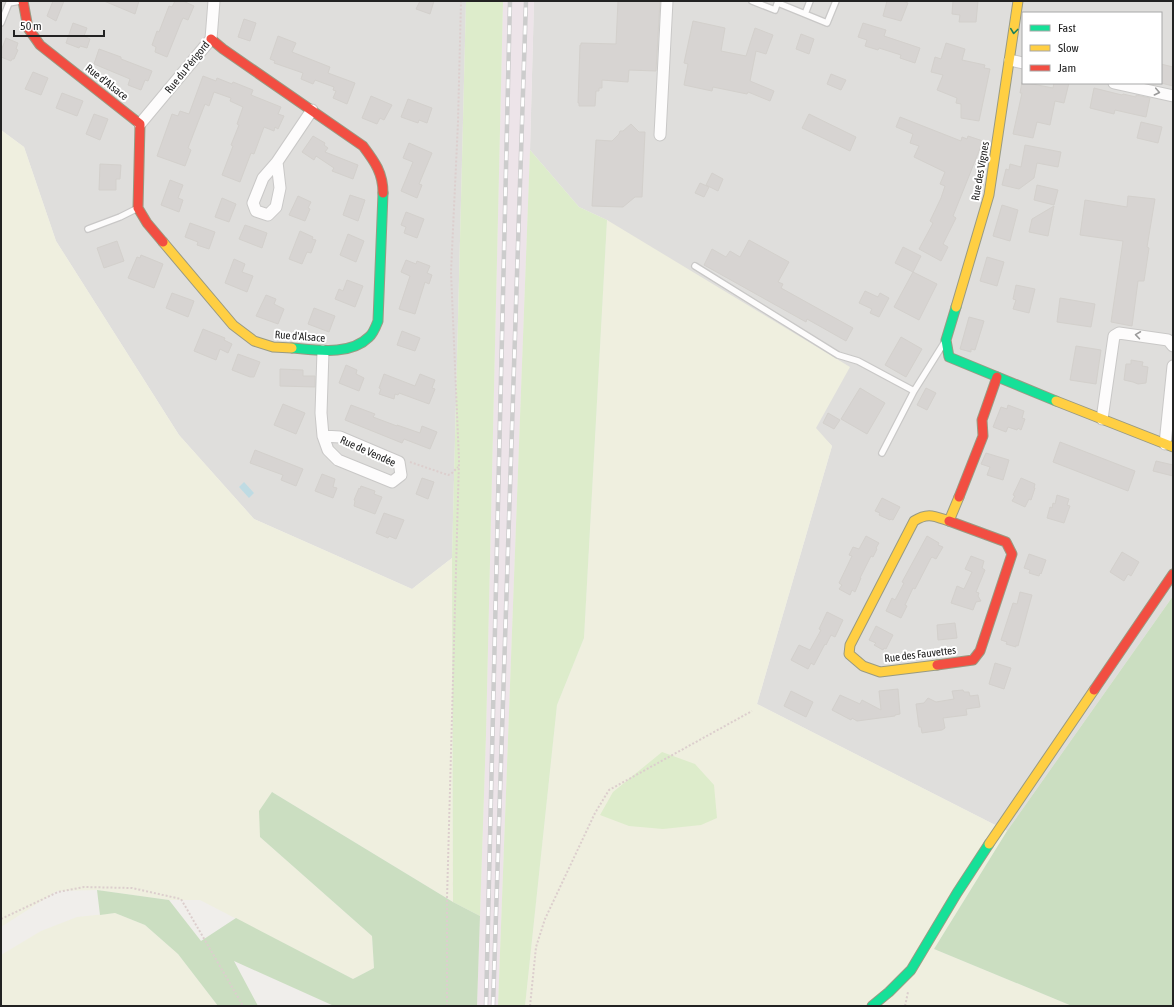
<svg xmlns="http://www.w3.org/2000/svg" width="1174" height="1007" font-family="'Asap Condensed',sans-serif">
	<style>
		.residential { fill: #dfdedc; fill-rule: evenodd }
		.industrial { fill: #ede4e9 }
		.farmland { fill: #efefdf }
		.grass { fill: #ddeccb }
		.forest { fill: #cbdec1 }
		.water { fill: #bfdbe3 }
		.building { fill: #d7d4d2; stroke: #d3d0cc }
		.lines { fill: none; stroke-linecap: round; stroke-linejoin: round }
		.lane-casing { stroke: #c9c8c7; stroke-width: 8 }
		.street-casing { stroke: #c9c8c7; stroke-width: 13 }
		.fast-casing { stroke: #999a82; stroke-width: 11 }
		.slow-casing { stroke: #999a82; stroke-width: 11 }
		.jam-casing { stroke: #999a82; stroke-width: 11 }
		.path { stroke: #dccecd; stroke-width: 2; stroke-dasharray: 2 2; stroke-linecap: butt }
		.lane { stroke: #fdfcfc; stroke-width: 5.5 }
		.street { stroke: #fdfcfc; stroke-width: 11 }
		.fast { stroke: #16e098; stroke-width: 9 }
		.slow { stroke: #ffcf43; stroke-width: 9 }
		.jam { stroke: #f24e42; stroke-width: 9 }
		.rail-casing { stroke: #ccc; stroke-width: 4.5 }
		.rail { stroke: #fff; stroke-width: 3; stroke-dasharray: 9; stroke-linecap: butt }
		.oneway { stroke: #1c815d }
		.oneway2 { stroke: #9a9a9a }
		.labels { text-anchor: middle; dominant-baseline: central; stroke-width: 4; stroke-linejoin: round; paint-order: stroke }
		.street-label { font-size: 11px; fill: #222; stroke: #fff }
	</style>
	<rect width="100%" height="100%" fill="#f0eeeb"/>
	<path class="residential" d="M1,1H466L452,558L412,589L254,519L179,435L56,241L24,147L1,130Z
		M534,1H1173V596L1007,831L757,704L832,446L607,220L579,207L530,150ZM1023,13H1161V83H1023Z"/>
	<path class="industrial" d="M503,1H534L530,150L498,1006H477L486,735Z"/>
	<path class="farmland" d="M1,130L24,147L56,241L179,435L254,519L412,589L452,558L453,902L272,792L260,837L372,936L374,968L353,979L200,900H169L97,890L57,891L1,927Z
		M607,220L850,367L816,428L832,446L757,704L1007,831L934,949L1072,1006H525L557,705L584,638Z
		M115,913L145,925L178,954L218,1006H1V955L41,931L77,917Z"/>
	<path class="grass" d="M466,1H503L486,735L480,916L453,902L452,558Z
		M530,150L579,207L607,220L584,638L557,705L525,1006H498Z
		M662,752L695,764L714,785L717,818L701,825L663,829L629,826L600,815L613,792Z"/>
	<path class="forest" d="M1173,596V1006H1072L934,949L1007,831Z
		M272,792L453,902L480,916L477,1006H334L234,961L258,1006H218L178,954L145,925L115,913L100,915L97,890L169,900L201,941L236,918L353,979L374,968L372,936L260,837L259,811Z"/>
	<path class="water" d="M244,482L254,493L249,498L239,487Z"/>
	<path class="building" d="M53,1H64L56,21L47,16Z
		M104,1H139L135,14Z
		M175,1H183L194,6L188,20L183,18L181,22L167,57L155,52L156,47L152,45L157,31L159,32L169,6L172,7Z
		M420,1H434L430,14L416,9Z
		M618,1H660L656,71L629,70L628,82L602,80V88H599V91H596L595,106H579V103H578L580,45H581V43L616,44Z
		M887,1H903L908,3L901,21L883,16Z
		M953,1H978L976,22H959L960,15L952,14Z
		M244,19L256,23L250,41L238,37Z
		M693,21L725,28L721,51L746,56L755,28L773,35L766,54L756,51L750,81L774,91L770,101L748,92L747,94L713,87L712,91L684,85L688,64L684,63Z
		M73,23L87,28L84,36L90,39L87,48L80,46L79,48L66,43Z
		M863,23L886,30L884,36L920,48L915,63L900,58L901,55L879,48L878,50L865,46L867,40L858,37Z
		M801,34L814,39L809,54L796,49Z
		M278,36L296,43L292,52L330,67L328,73L355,83L347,104L333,98L336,91L333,90L334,87L315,80L313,84L301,79L303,73L274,63L275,61L270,59Z
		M6,38L18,43L16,49L18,50L14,59H12L11,61L1,57V51Z
		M946,43L965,49L962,60L985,65L984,68L990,69L979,121L961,118V104L956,103L957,98L937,90L943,75L931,72L935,57L941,59Z
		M99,49L121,57V59L152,71L148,81L145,80L141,90L128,85L130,79L94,64Z
		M1161,64L1173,67V86L1161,83Z
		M33,72L48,78L41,95L25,89Z
		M831,74L846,80L841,90L827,84Z
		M203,76L216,81L217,78L232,84L233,82L253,90L251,95L281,107L278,114L284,116L278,129L275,127L274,131L264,127L254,154L251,153L240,182L222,175L233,146L231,145L239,125L237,124L243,107L230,101L231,98L214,92L209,106L205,104L188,148L191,150L185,166L157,156L172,114L178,116L180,111L189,114Z
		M1022,82L1053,88L1054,83H1069L1064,103L1055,101L1050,125L1037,122L1033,138L1013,134L1022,93H1020Z
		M1094,88L1122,95L1123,94L1136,97V95L1150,98L1146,117L1115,110L1114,114L1090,108Z
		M62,93L83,101L77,116L56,108Z
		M371,96L392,105L384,120L380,118L377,124L362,118Z
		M408,99L432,108L427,123L419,120L418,123L401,117Z
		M94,114L108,119L100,140L86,134Z
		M809,114L856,137L850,151L802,128Z
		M900,117L961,141L962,137L967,139L968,136L983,141L953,216L956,218L943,244L948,247L941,261L919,249L933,223L930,221L941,198L945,186L940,184L945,172L914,157L919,146L910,143L913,134L896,127Z
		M1141,122L1162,127L1158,143L1137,138Z
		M631,124L639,132H645L642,197H635L623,207L592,206L596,140L612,141L619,134L620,131H623Z
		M313,136L325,143L324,145L328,148L325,152L358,165L353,179L332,171L334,168L316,156L314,160L302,152Z
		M409,143L432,153L419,184L422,185L417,198L401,191L413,162L403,158Z
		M1025,145L1061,152L1058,167L1037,163L1034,178L1019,189L1002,185L1006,169L1009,170L1010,164L1021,167Z
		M100,164L121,165L120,179H116V190H99Z
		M712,173L723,179L718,191L706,185Z
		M170,180L183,185L178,198L183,200L179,212L161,205Z
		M700,183L709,187L704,197L695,193Z
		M1037,185L1058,190L1054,205L1034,200Z
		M350,195L365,200L358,221L343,215Z
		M298,196L311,202L308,208L310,209L305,221L289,215Z
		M1128,196L1155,199L1147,247L1149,248L1144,281H1138L1132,326L1111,322L1123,241L1080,235L1085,200L1127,207Z
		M222,198L236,204L229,222L215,217Z
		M1002,205L1018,210L1010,241L993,236Z
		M1054,206L1048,236L1029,232L1032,219Z
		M406,212L424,219L417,238L404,233L406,227L401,225Z
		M190,223L215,232L209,249L197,245L198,242L185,237Z
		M245,225L267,233L262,248L239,239Z
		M300,231L313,237L312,239L316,240L311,253L307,252L302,264L289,259Z
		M348,234L364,241L356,262L340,255Z
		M749,240L789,262L778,282L783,284L781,288L853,328L846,341L807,319L806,322L704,265L712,249L726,257L730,251L740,257Z
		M117,241L124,261L104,268L97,248Z
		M903,247L921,256L913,272L895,263Z
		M141,255L163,264L154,288L128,278L137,257L140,258Z
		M987,257L1004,262L997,286L980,281Z
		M234,259L245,264L242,272L253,276L247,292L225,283Z
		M406,260L416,264L417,261L430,266L427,273L432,275L429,284L425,282L415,314L399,309L410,276L401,272Z
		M913,272L937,284L919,320L894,307Z
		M347,280L363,286L355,307L335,299L339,289L343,291Z
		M1016,285L1035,289L1029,313L1013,309L1016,300L1013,299Z
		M865,291L878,297L880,293L889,298L879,317L870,313L872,309L859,303Z
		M172,293L194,301L188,317L166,308Z
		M266,295L276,299L274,304L284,309L278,324L256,316Z
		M1060,298L1095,304L1091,327L1057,322Z
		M314,308L335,316L329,332L308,324Z
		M969,317L984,321L975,350L971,349V352L960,349Z
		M203,329L225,338L224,340L232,344L228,353L220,349L216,360L194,351Z
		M402,331L420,338L415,351L397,345Z
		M901,337L922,349L906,377L885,365Z
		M1076,346L1101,350L1096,384L1070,380Z
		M238,354L260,362L254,377H250L232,370Z
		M1131,360L1143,362L1142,366L1148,367L1146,383L1138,384L1133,382L1124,380L1126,364H1131Z
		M346,365L357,370L356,374L364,378L359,391L339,383Z
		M280,369L303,370V376H315V387L280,386Z
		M384,374L415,386L420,374L435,380L432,388L435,389L429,404L399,393L398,395L395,394L394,399L379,394L381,389L379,388Z
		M860,388L885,403L867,434L841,419Z
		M926,388L936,393L927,410L917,405Z
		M283,404L305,413L296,434L274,425Z
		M351,405L375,414L373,417L397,426V425L420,433L422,426L437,432L430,449L404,439L402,443L345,420Z
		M1008,405L1024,411L1022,418L1025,419L1021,430L1018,428L1017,430L1008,427L1006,432L993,427L1001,407L1007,409Z
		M828,413L840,420L834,429L823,423Z
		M1060,442L1135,471L1128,491L1053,462Z
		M255,450L303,469L296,486L281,480L283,475L250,463Z
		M986,453L1009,460L1003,480L987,475L990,467L981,464Z
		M1156,461L1173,465V476L1153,471Z
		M322,474L335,479L333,487L337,488L333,498L315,491Z
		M422,478L434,482L428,499L416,494Z
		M1021,478L1035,484L1034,488H1035L1031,500L1029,499L1025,507L1012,501L1015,496L1013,495Z
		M361,486L375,491L374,494L382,497L375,514L354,506L355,501L354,500L359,488L360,489Z
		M1057,495L1069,499L1067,505L1070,506L1064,523L1047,518L1050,507L1052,508L1053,503L1055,504Z
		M882,498L900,507L893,520L891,519L890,520L879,515L880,513L875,511Z
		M384,513L404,520L396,539L389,536L388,538L376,533Z
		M866,536L879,543L876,548L877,549L873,557L871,556L860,578H861L855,592L852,590L850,595L839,589L842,585L839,583L852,556L849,555L853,547L859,549Z
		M927,536L939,543L938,545L943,547L936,559L932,557L931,558L915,589L913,588L905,605L907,606L901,618L886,611L892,598L895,600L904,583L902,582Z
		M1122,552L1139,562L1131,576L1128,574L1124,581L1110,572Z
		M1029,554L1046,560L1041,574L1040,573L1039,576L1029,573L1030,570L1024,568Z
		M971,556L984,561L982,568L985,570L976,592L979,593L978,596L981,601L976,602L973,610L951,603L957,586L964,589L972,572L965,569Z
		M1020,592L1032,595L1018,646L1016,645V647L1006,644L1007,642L1001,640L1013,603L1017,604Z
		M827,612L843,620L835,637L831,635L826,645L825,644L814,665L811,663L808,669L791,660L799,645L810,650L821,630L819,629Z
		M955,623L957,638L938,640L937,625Z
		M876,626L893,635L886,649L884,648L883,650L874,645L876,643L869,640Z
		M995,663L1011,668L1004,689L989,684Z
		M898,689L900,714L895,715V716L857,721L852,718L851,720L832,710L840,695L860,704L862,700L881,710L879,691Z
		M963,690L964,692H969L970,696L978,695L980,707L966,709L967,715L943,718L945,728L942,730L922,733L921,727H919L916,704L924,703L928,698L936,702L954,699L952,691Z
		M791,691L813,702L806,717L784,706Z"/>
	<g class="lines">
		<defs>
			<path id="lane" d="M752,1L775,10L778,1
				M778,3L805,14L810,1
				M805,14L827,23L836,1
				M1,23L9,3L20,1
				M88,229L120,217L138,208
				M695,266L838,355L858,361L914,391
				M882,453L914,391L944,343"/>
			<path id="street" d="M1010,60L1023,63
				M1114,83L1173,96
				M140,124L211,39L214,1
				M660,135L667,1
				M277,162L280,188L276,207L268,215L256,211L253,203L263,178L277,162L312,110
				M1102,419L1114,336L1119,333L1168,340L1173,346
				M323,436L340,437L399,462L401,475L392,482L338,460L328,450L323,436L321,413L323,351
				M1165,444L1173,366"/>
			<path id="fast" d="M956,307L946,340L949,357L1056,401
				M292,348C316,350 350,356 369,337C373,334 376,326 378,321L383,193
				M872,1006L889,992L911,970L957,893L989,844"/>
			<path id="slow" d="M163,242L233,325L254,341L273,347L292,348
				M956,307L989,195L1018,1
				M1056,401L1173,447
				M937,665L880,672L863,666L849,654L850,645L914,521C928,512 934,516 949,521L959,497
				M989,844L1094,690"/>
			<path id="jam" d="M23,1L28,28L40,45L140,124L138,208L147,223L163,242
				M211,39L223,49L363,146C375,162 383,173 383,193
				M959,497L983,436L982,420L997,377
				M937,665L973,660L980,651L1012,554L1006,542L949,521
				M1094,690L1173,574"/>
		</defs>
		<use href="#lane" class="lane-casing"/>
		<use href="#street" class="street-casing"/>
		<use href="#fast" class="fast-casing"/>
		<use href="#slow" class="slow-casing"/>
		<use href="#jam" class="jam-casing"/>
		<path class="path" d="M410,462L448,475L451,474L458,467
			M1,919L58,892L84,887L132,888L181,899L243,1006
			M447,1006V899L459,460L451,272L458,122L461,1
			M530,1006L536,947L545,919L595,813L609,790L752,711
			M905,1006L908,992"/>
		<use href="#lane" class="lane"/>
		<use href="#street" class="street"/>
		<use href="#fast" class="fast"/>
		<use href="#slow" class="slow"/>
		<use href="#jam" class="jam"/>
		<defs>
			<path id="rail" d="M486,1006L510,1
				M493,1006L526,1"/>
		</defs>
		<use href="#rail" class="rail-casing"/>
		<use href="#rail" class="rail"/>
	</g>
	<defs><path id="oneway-chevron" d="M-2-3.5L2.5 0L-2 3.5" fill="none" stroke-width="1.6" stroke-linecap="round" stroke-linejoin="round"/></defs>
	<use class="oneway" href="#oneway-chevron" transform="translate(1014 31) rotate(97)"/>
	<g class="oneway2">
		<use href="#oneway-chevron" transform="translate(1157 92) rotate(12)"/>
		<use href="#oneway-chevron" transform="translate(1138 335) rotate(-172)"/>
	</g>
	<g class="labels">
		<g class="street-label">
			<text transform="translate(187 67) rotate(-51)">Rue du Périgord</text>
			<text transform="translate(107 82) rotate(38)">Rue d'Alsace</text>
			<text transform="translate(980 171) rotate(-80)">Rue des Vignes</text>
			<text transform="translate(300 336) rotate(4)">Rue d'Alsace</text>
			<text transform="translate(368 451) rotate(24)">Rue de Vendée</text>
			<text transform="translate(920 654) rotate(-7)">Rue des Fauvettes</text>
		</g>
	</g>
	<rect width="1174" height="1007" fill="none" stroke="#222222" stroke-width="4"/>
	<rect x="1022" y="12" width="140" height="72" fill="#ffffff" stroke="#a7a7a7"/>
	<rect x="1030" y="25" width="20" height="6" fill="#16e098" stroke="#a7a7a7"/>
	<text x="1058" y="32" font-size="12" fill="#222222">Fast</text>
	<rect x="1030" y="45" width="20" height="6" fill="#ffcf43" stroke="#a7a7a7"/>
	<text x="1058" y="52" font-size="12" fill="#222222">Slow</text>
	<rect x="1030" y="65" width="20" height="6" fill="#f24e42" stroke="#a7a7a7"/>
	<text x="1058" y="72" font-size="12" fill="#222222">Jam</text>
	<path d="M14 30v6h90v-6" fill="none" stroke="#222222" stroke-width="2"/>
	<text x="20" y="30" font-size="12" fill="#222222" stroke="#ffffff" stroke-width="3" paint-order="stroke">50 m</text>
</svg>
